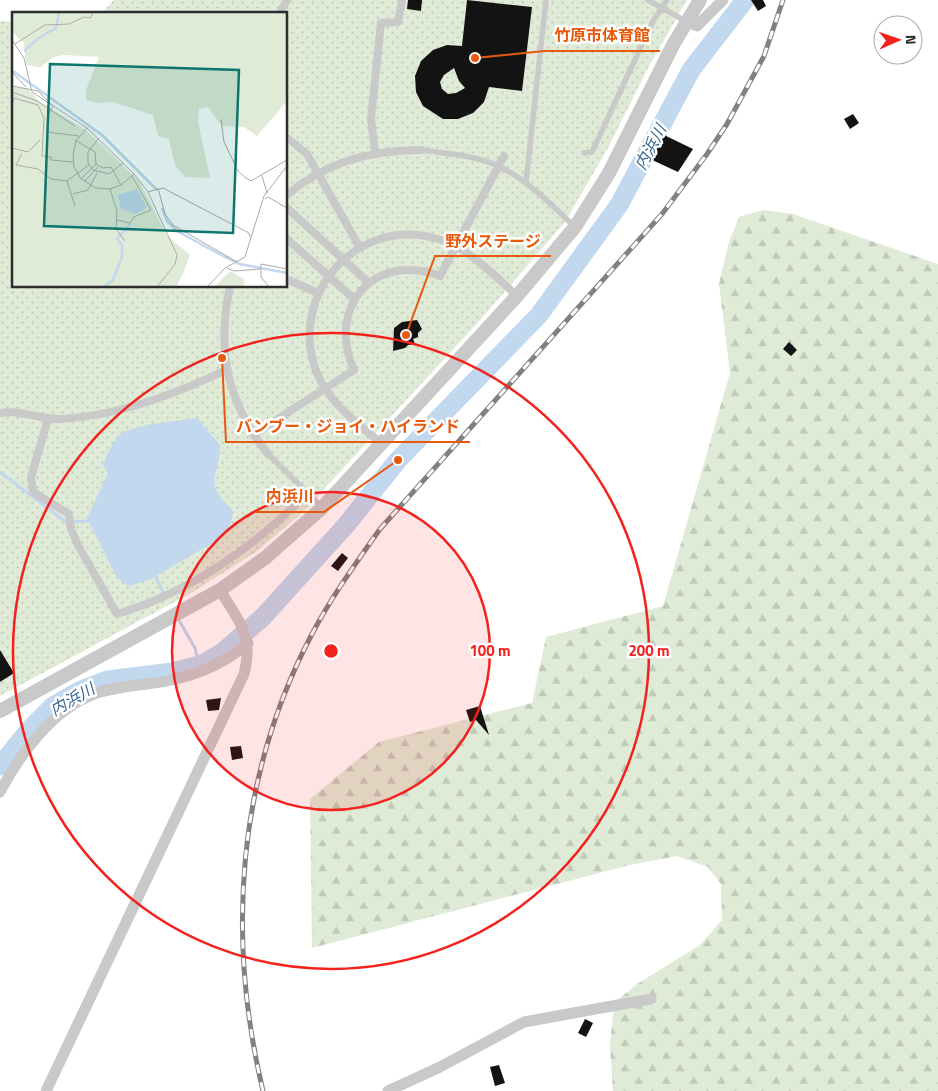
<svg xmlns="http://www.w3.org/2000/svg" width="938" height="1091" font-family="'Titillium Web','Noto Sans JP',sans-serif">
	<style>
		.forest { fill: url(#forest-firs) }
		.park { fill: url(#park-dots) }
		.water { fill: #c1d8ee }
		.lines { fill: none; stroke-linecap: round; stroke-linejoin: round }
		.stream { stroke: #c1d8ee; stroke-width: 3 }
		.river { stroke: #c1d8ee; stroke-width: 19 }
		.building { fill: #131313; fill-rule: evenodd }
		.service { stroke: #c9c9c9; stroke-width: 5.5 }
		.pedestrian { stroke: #c9c9c9; stroke-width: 8 }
		.minor { stroke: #c9c9c9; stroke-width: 11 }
		.tertiary { stroke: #c9c9c9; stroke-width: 14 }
		.rail-casing { stroke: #818181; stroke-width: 5 }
		.rail { stroke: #fff; stroke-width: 3; stroke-dasharray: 9; stroke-linecap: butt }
		.ring { fill: none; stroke: #f4211d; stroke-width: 2.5 }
		.labels { text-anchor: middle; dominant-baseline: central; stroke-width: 5; stroke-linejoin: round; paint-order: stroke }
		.water-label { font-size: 16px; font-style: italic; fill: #346694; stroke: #fff }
		.inset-river { fill: none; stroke: #c1d8ee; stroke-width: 2.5 }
		.inset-road { fill: none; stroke: #ababab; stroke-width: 1 }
		.view { fill: #0f766e; fill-opacity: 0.15; stroke: #0f766e; stroke-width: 2.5 }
		.inset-edge { fill: none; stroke: #2c2c2c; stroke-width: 2.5 }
		.centre { fill: #f4211d; stroke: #fff; stroke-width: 2.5 }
		.ring-label { font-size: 15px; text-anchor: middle; font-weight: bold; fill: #f4211d; stroke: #fff; stroke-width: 5; stroke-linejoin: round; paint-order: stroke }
		.leader { fill: none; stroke: #e8590c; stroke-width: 2 }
		.callout-dot { fill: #e8590c; stroke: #fff; stroke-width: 2 }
		.callout-label { font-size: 16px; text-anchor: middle; font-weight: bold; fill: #e8590c; stroke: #fff; stroke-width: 5; stroke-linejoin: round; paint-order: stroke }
	</style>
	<defs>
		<pattern id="forest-firs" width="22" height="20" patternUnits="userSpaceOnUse" patternTransform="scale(1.25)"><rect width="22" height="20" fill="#e0ebd7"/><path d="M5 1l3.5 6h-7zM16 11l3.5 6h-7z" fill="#c0cab9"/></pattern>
		<pattern id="park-dots" width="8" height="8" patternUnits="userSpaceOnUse" patternTransform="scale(1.25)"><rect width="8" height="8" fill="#e0ebd7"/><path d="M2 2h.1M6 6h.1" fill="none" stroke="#c0cab9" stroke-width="1.8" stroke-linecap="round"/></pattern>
	</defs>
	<rect width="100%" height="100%" fill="#fff"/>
	<path class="forest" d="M763,210L793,214L938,264V1091H613L610,1045L614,1003L637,984L700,945L722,920L721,884L708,867L677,856L630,865L312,948L310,799L379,742L532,703L546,637L663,606L730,373L719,284L729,242L739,217Z"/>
	<path class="park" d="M114,0H687L649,66L608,148L565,222L482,318L302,513L257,551L191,593L0,696V21L14,22V286H286V14H101Z"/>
	<path class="water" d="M197,418L220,445C220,477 201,481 232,509C234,522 227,534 216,541L149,580L128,586L117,578L87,518L108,473L103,465C107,456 111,445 117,437C128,424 180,421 197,418Z"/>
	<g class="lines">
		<path class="stream" d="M0,472L66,522L92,521
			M154,574L163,592
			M180,622L195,648L199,665"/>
		<path class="river" d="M0,766L29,730L53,706L81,690L107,680L173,672L203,664L223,652L263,617L347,524L398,460L539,315L619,205L691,70L745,0"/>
	</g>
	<path class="building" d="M408,0H422L421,11L407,9Z
		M467,0L532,7L522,91L489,87L484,102L473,113L458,119H443L423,106L416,92L415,76L421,61L433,50L447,45L462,46ZM454,68L459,81L465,88L456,93L448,94L442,89L440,82L444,75Z
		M751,0H763L766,6L758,11Z
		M853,114L859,123L850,129L844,119Z
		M662,134L693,149L678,172L650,159Z
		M417,320L422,329L418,333V337L413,339L415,344L408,345L405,348L393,351L394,328L402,322Z
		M789,342L797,350L791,356L783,349Z
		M342,553L348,558L338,571L331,566Z
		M0,650L14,673L0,682Z
		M221,698L219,710L208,711L206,700Z
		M480,706L489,735L476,720L470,722L466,710Z
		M241,746L243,758L232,760L230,747Z
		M585,1019L593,1023L586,1037L578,1033Z
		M499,1065L505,1083L495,1086L490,1067Z"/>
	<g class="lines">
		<path class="service" d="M648,0L687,22
			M421,150C442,153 463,154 482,160C520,171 547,201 575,227
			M584,153L592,152L653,21L667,0
			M526,182L546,0
			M268,454L322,507"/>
		<path class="pedestrian" d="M279,14L287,0
			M286,137L307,154L360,248
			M375,153L371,119L381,23L398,22L402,0
			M286,196C324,162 372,150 421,150
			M286,207L369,283
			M286,238L354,299
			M286,279L318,293
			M230,286C216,351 227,402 268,454
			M0,413C20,409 40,420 61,419C118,416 174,395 226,370
			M48,419L31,477L33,492L69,514L71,529L79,547L117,614C185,594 251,550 301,499
			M253,435L354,370C326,307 374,251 440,276L504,156
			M381,443C357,423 329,403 317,373C286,297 357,214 438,239C470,249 493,274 517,296"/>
		<path class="minor" d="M687,22L697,26L723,0
			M0,792C20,754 52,710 94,694C111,688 129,686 147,684C186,679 218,669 248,643
			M46,1091L244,674C254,634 239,622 220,590
			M388,1091L440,1067L524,1022L651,999"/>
		<path class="tertiary" d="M0,711L220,590L265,558L322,508L517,296L575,227L609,173L673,45L700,0"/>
		<defs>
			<path id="rail" d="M263,1091C226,936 237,776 312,634C332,596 356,563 380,529L662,214L707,154L727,124L764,56L783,0"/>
		</defs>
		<use href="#rail" class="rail-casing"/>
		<use href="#rail" class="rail"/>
	</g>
	<circle cx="331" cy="651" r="159" fill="#f4211d" fill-opacity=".12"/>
	<g class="ring">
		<circle cx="331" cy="651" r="159"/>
		<circle cx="331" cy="651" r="318"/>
	</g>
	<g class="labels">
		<g class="water-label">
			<text transform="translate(650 147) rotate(-62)">内浜川</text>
			<text transform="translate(72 699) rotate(-30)">内浜川</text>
		</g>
	</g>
	<g transform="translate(12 12)">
		<rect width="275" height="275" fill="#fff"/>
		<path d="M0,0H275V89L245,124L232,115L210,114L196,95L187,97L186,110L198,166L173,165L163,153L157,127L146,124L141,103L101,90L86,91L74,88V78L87,45L51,43L42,45L28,55L14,53L12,31L0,20ZM0,176L146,216L178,243L171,262L164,275H0ZM218,259L232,267V275H202Z" fill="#e0ebd7"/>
		<path d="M0,74L15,76L28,90L74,118L127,169L161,235L154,247L145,250L143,257L124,258L105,275H57L37,263L40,234L37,198L33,194L0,189Z" fill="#e0ebd7"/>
		<path d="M125,177L135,196L123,202L109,197L106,183Z" fill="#c1d8ee"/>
		<path class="inset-river" d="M12,39L25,27L44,16L47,0M1,59L90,123L145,178M150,196L155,209L165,219L213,245L228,252L275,261M92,275L101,268L110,245V233L105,227L119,211"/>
		<path class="inset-road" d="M0,28L12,46L20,80L75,116L122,162L136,180L165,243L163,252L145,275M3,32L33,13L57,12L72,5L78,6L82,0M0,60L14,75M0,74L26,79L41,94L36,103L35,120L67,124M0,80L25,89L63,114M0,92L2,86L26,93L32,106L30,144L39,145V148L61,150M209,108L212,130L226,159L234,166L239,169L275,148M75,116L64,129L61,142L62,155L69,167L84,176L98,177L109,173L122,162M87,126L76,140V151L81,158L97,162L111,151M63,128L83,140L84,152L91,156L99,155L109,173M0,136L16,140L28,128M10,141L4,153L26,157L39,167L55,169L77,153M250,164L255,181M69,167L84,152M55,169L63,194M72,170L86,155M146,176L153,202L161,213L225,250M98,177L105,199L104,217L113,229M136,180L151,176L237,221L238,225M61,182L76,178L85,161M253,187L256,185L275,196M105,208L118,211L122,205L139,198L120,164M215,256L222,259L249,257M195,275L213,256L233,245L252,184L275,154M257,275L249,265V252L275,257"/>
		<path class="view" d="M38,52L227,58L221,221L32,214Z"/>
		<rect width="275" height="275" class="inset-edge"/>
	</g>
	<circle cx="331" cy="651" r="8" class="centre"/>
	<g class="ring-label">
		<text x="490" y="656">100 m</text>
		<text x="649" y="656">200 m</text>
	</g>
	<path class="leader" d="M475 58L544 51H660M406 335L435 256H551M222 358L226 442H470M398 460L324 512H256"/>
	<g class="callout-dot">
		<circle cx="475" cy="58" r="5"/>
		<circle cx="406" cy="335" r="5"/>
		<circle cx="222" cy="358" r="5"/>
		<circle cx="398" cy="460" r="5"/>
	</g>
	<g class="callout-label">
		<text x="602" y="41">竹原市体育館</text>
		<text x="493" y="247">野外ステージ</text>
		<text x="348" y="432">バンブー・ジョイ・ハイランド</text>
		<text x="290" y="502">内浜川</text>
	</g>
	<g transform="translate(898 40) rotate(88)"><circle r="24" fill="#ffffff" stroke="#ababab"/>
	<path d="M0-4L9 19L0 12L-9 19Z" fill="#f4211d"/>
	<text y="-8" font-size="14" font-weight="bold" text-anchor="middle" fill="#2c2c2c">N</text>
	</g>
</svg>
